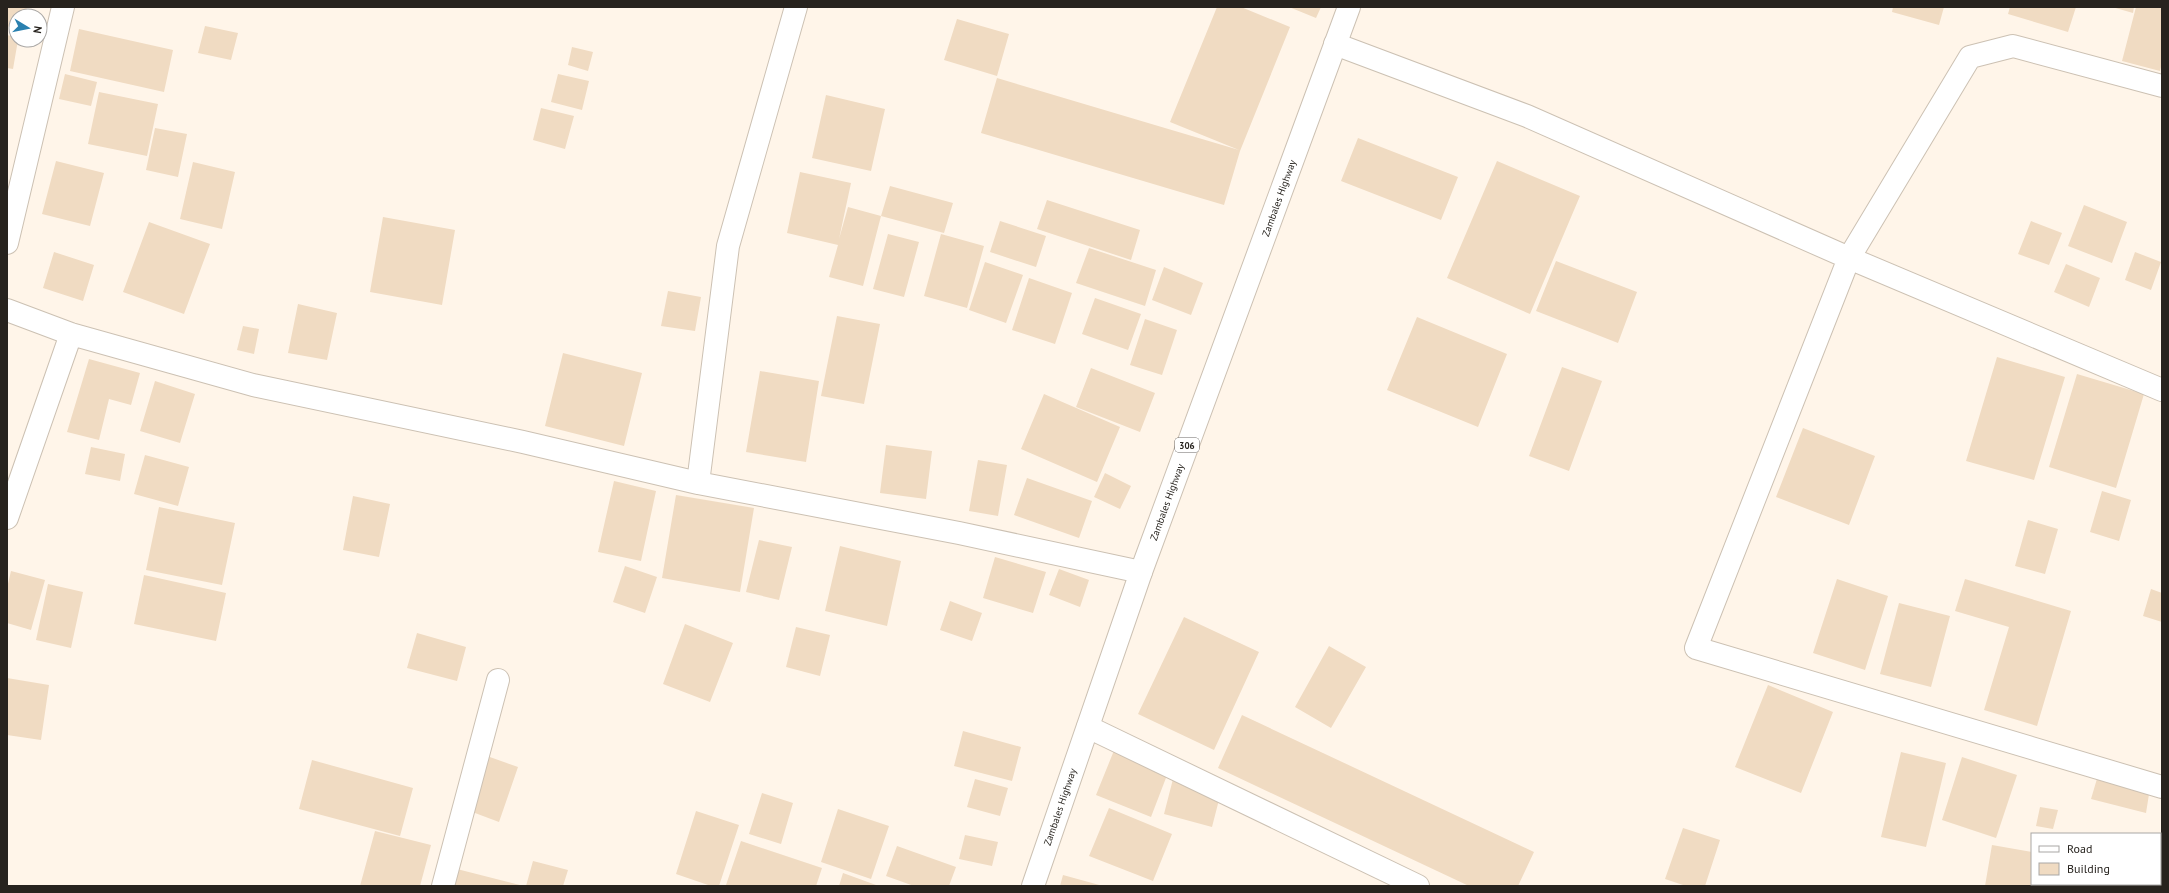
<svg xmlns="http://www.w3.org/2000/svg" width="2169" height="893" font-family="'PT Sans',sans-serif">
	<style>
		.building { fill: #f0dbc2 }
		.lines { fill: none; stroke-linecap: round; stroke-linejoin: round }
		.minor-casing { stroke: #ccc1b3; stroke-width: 24 }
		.major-casing { stroke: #ccc1b3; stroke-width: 24 }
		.minor { stroke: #fff; stroke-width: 22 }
		.major { stroke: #fff; stroke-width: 22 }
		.labels { text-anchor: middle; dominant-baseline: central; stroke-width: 4; stroke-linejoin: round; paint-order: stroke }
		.shield { fill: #fff; stroke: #686562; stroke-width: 1 }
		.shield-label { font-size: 9px; font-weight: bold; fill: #27231e }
		.street-label { font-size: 10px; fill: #27231e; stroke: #fff }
	</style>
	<rect width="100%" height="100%" fill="#fff5e9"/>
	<path class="building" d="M7,7H27L25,16H16V29L7,26Z
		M1217,7H1241L1290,27L1240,151L1224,205L981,133L997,78L1239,150L1170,122Z
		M1289,7H1321L1316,18Z
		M1893,7H1944L1939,25L1892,12Z
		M2010,7H2076L2068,32L2008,14Z
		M2112,7H2134L2133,13Z
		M2136,7H2162V63L2160,71L2122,61Z
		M957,19L1009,34L997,76L944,60Z
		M205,26L238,33L231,60L198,53Z
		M79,29L173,50L164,92L70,71Z
		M7,35L16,37V40H18L13,69L7,68Z
		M572,47L593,52L588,71L568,65Z
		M65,74L97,82L91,106L59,99Z
		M558,74L589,81L582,110L551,102Z
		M99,92L158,104L147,156L88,144Z
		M826,95L885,109L871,171L812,158Z
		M541,108L574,116L565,149L533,140Z
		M155,128L187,134L178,177L146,170Z
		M1358,138L1458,177L1441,220L1341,181Z
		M56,161L104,173L90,226L42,214Z
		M1497,161L1580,196L1530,314L1447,278Z
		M193,162L235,172L222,229L180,219Z
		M800,172L851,183L839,239L848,207L881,216L890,186L953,203L944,233L881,216L863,286L829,277L838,245L787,233Z
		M1047,200L1140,230L1131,260L1037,229Z
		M2084,205L2127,222L2112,263L2068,246Z
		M383,217L455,230L442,305L370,292Z
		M1000,221L1046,236L1036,267L990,252Z
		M2031,221L2062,233L2049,265L2018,254Z
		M149,222L210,244L184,314L123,292Z
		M888,234L919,242L904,297L873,289Z
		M941,234L984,246L967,308L924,296Z
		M1089,248L1156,270L1145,306L1076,283Z
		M54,252L94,265L83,301L43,288Z
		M2135,252L2161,262L2151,290L2125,280Z
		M1556,261L1637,292L1618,343L1536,311Z
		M985,262L1023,275L1006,323L969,310Z
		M2066,264L2100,278L2089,307L2054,292Z
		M1164,267L1203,283L1191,315L1152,300Z
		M1029,278L1072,293L1055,344L1012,330Z
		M668,291L701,297L695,331L661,326Z
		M1095,298L1141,314L1128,350L1082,334Z
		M298,304L337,313L327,360L288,353Z
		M837,316L880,324L864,404L821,396Z
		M1417,317L1507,354L1478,427L1387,390Z
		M1145,319L1177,330L1162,375L1130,365Z
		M243,326L259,329L254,354L237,350Z
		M563,353L642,373L624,446L545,426Z
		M1997,357L2065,377L2034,480L1966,461Z
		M89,359L140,373L131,405L109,399L99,440L67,432Z
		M1562,367L1602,381L1569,471L1529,456Z
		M1091,368L1155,393L1140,432L1076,407Z
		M760,371L819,381L806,462L746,452Z
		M2077,374L2144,394L2116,488L2049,467Z
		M155,381L195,394L180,443L140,431Z
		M1044,394L1120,427L1097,482L1021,449Z
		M1803,428L1875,456L1849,525L1776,497Z
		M886,445L932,451L926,499L880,493Z
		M91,447L125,454L120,481L85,474Z
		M145,455L189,467L178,506L134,494Z
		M978,460L1007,465L998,516L969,511Z
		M1105,473L1131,486L1120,509L1094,497Z
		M1027,478L1092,501L1079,538L1014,515Z
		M614,481L656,491L641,561L598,552Z
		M2102,491L2131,500L2119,541L2090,532Z
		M676,495L754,508L740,592L662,578Z
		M353,496L390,504L379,557L343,550Z
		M159,507L235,523L222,585L146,570Z
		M2028,520L2058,529L2045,574L2015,566Z
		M759,540L792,547L779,600L746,592Z
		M840,546L901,561L887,626L825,611Z
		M995,557L1046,572L1033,613L983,598Z
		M625,566L657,577L645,613L613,602Z
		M1059,569L1089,580L1080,607L1049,595Z
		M11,571L45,580L31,630L7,623V588Z
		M144,575L226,593L216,641L134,624Z
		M1837,579L1888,596L1865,670L1813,653Z
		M1965,579L2071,611L2037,726L1984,710L2009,627L1955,611Z
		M48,584L83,592L71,648L36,640Z
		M2151,589L2162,593V622L2143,616Z
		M950,601L982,613L972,641L940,630Z
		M1899,603L1950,616L1931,687L1880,674Z
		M1184,617L1259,652L1214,750L1138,714Z
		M685,624L733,643L710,702L663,684Z
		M796,627L830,635L820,676L786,667Z
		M417,633L466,647L457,681L407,668Z
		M1329,646L1366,667L1331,728L1295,707Z
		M7,678L49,685L41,740L7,735Z
		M1768,685L1833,712L1801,793L1735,767Z
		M1242,715L1534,852L1518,886H1469L1218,768Z
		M963,731L1021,747L1012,781L954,766Z
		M1115,748L1169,770L1151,817L1096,795Z
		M1901,752L1946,763L1926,847L1881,837Z
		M487,756L518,767L499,822L467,810Z
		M1962,757L2017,775L1996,838L1942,820Z
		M312,760L413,788L400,836L299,809Z
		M2099,772L2150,788L2146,813L2091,799Z
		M975,779L1008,788L1000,816L967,807Z
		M1173,779L1221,792L1212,827L1164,814Z
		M762,793L793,803L781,844L749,834Z
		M2040,807L2058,810L2053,829L2036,826Z
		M1109,808L1172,834L1153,881L1089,856Z
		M838,809L889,826L871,879L821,862Z
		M696,811L739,825L719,886H711L676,874Z
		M1683,828L1720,840L1705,886H1686L1665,879Z
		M375,831L431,845L420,886H360Z
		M965,835L998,842L992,866L959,859Z
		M741,841L822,868L816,886L726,885Z
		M1992,845L2032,852V884H2038L2037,886H1985Z
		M897,846L956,867L949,886H914L886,876Z
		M533,861L568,870L563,886H526Z
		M2162,865V886H2154L2155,884H2160Z
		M453,868L520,885V886H449Z
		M843,873L876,885V886H839Z
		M1063,875L1103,886H1060Z
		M2088,884H2134L2140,885L2087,886Z"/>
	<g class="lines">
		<defs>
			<path id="minor" d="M1335,44L1527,116L1849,258L2162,390
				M2162,86L2013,46L1970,57L1849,258L1696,648L2162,787
				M7,243L63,7
				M7,310L71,334L253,385L523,442L698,483L959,533L1141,572
				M698,483L728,246L796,7
				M7,518L71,334
				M1088,727L1418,886
				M443,886L498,680"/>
			<path id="major" d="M1033,886L1141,572L1349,7"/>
		</defs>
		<use href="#minor" class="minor-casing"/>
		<use href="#major" class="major-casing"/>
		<use href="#minor" class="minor"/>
		<use href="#major" class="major"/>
	</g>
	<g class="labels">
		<rect class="shield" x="1175" y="438" width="24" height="14" rx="3"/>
		<g class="shield-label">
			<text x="1187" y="445">306</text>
		</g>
		<g class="street-label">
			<text transform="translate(1279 198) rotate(-70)">Zambales Highway</text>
			<text transform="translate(1167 502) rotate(-70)">Zambales Highway</text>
			<text transform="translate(1060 807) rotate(-71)">Zambales Highway</text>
		</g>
	</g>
	<rect width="2169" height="893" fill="none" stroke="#27231e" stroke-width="16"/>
	<rect x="2031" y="833" width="130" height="52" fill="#ffffff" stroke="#a9a7a5"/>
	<rect x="2039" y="846" width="20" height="6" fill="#ffffff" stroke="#a9a7a5"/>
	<text x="2067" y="853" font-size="12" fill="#27231e">Road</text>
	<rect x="2039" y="863" width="20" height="12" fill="#f0dbc2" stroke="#a9a7a5"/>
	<text x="2067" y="873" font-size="12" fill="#27231e">Building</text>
	<g transform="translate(28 28) rotate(100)"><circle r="19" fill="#ffffff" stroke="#a9a7a5"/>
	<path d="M0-3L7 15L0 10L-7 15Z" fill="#2a80af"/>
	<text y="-6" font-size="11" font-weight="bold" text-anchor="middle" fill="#27231e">N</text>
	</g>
</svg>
